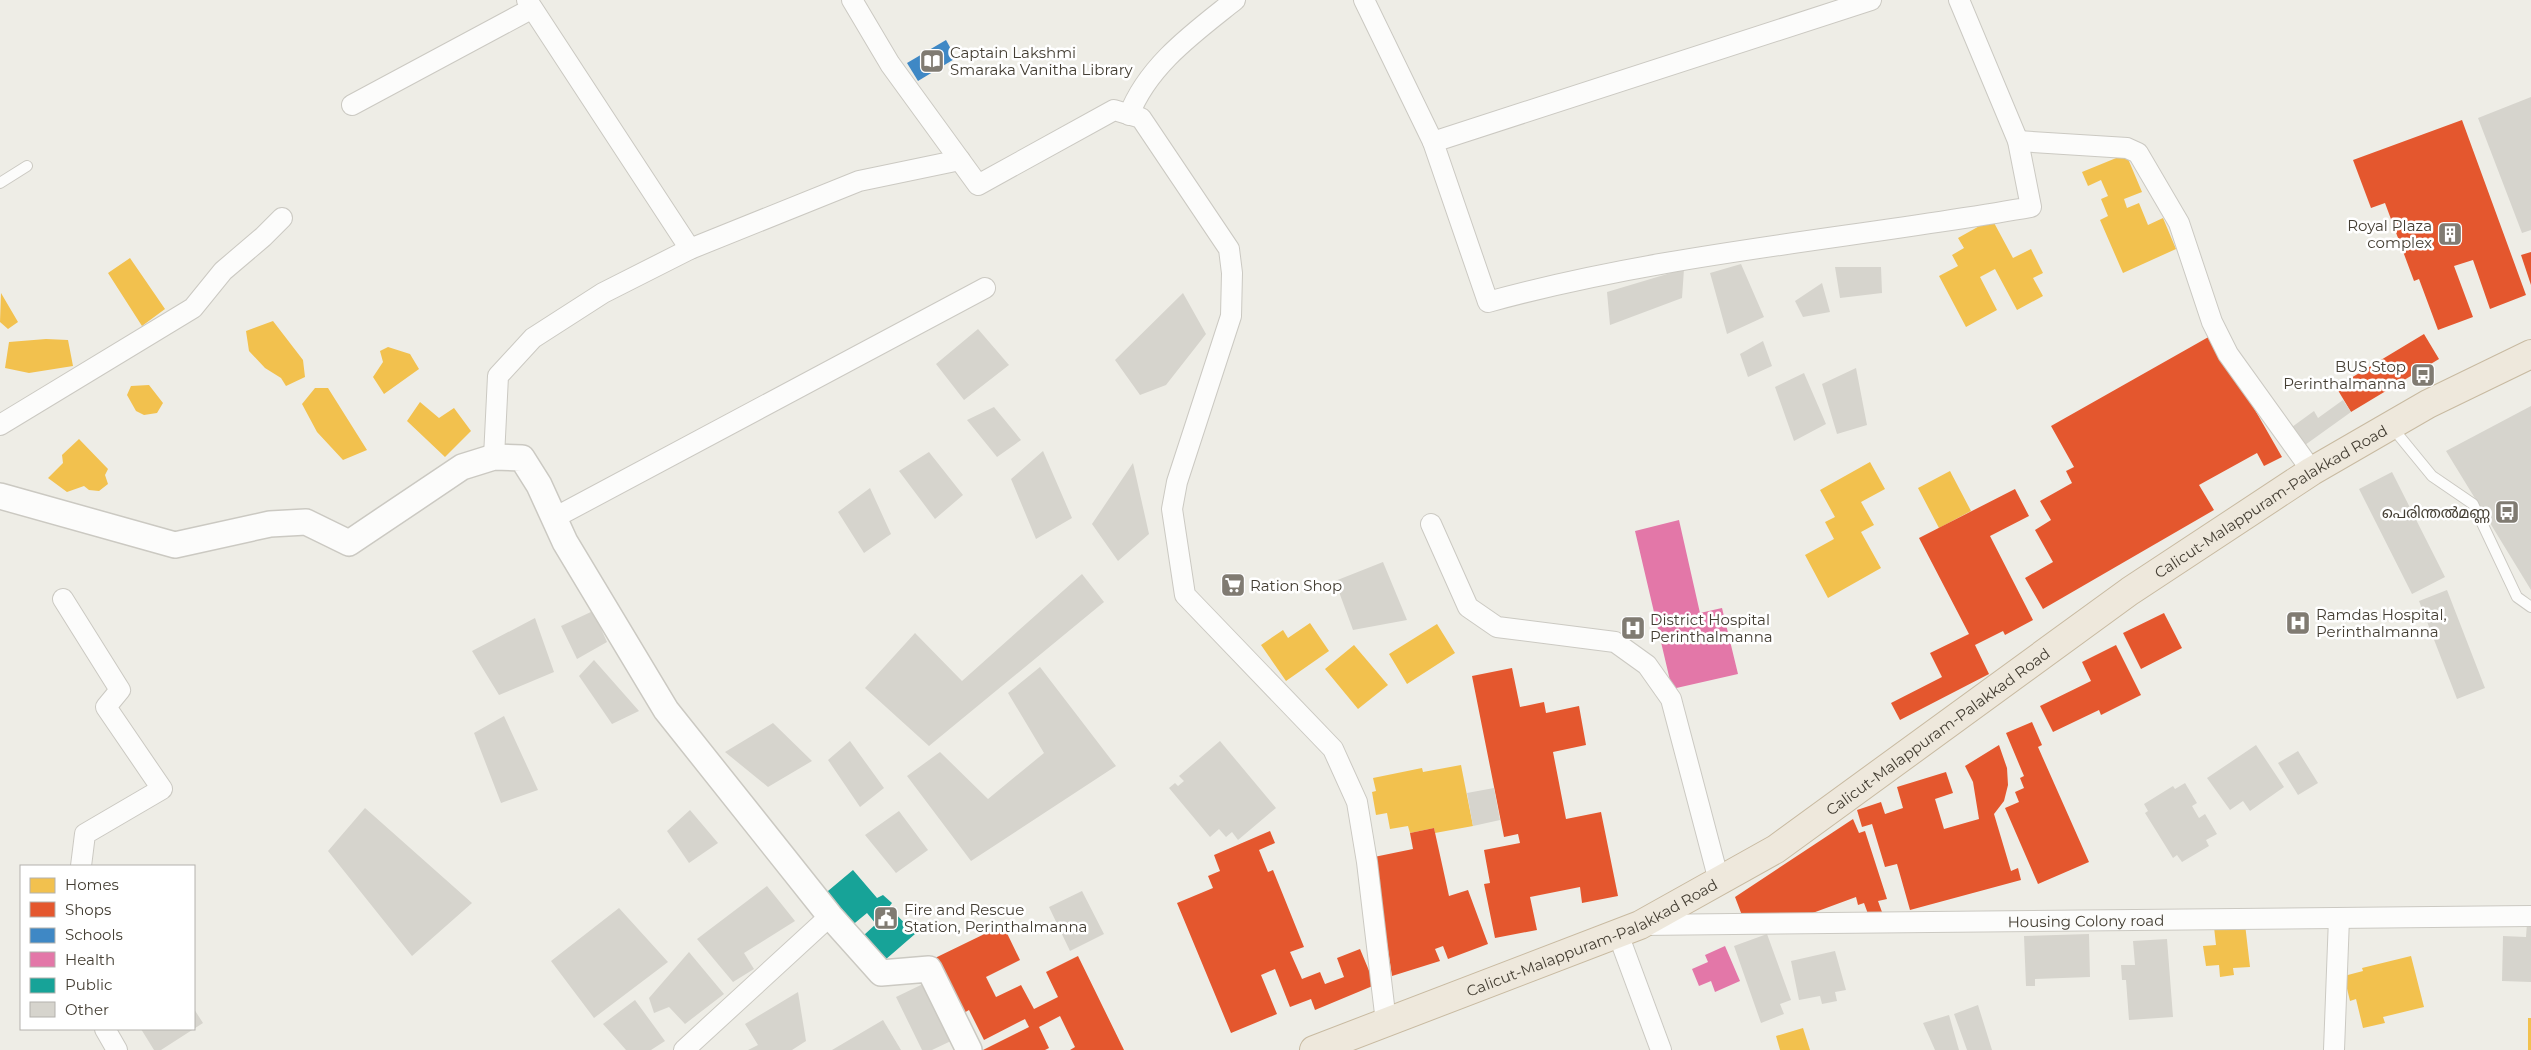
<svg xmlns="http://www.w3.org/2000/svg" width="2531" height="1050" font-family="Montserrat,'Noto Sans Malayalam',sans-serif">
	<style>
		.homes { fill: #f2c14e }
		.shops { fill: #e4572e }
		.schools { fill: #3f88c5 }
		.health { fill: #e377a8 }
		.public { fill: #17a398 }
		.building { fill: #d6d4cd }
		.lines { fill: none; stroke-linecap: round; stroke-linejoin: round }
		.service-casing { stroke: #cbc9c2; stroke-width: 12 }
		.minor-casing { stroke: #cbc9c2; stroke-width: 22 }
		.tertiary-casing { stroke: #cbc9c2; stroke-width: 28 }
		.trunk-casing { stroke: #c8baa1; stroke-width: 30 }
		.service { stroke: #fcfcfb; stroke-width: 10 }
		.minor { stroke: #fcfcfb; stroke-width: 20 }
		.tertiary { stroke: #fcfcfb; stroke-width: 25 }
		.trunk { stroke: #eee8dc; stroke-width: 28 }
		.labels { text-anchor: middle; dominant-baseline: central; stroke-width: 5; stroke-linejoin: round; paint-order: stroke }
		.poi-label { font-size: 15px; fill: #443e33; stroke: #fff; text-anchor: start }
		.street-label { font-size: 15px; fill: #443e33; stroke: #fff }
	</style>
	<rect width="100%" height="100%" fill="#eeede6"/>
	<path class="homes" d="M2126,154L2142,192L2124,199L2127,208L2139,203L2148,225L2163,218L2176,249L2123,273L2100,220L2108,216L2101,199L2108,196L2101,180L2088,186L2082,172Z
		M1992,219L2013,258L2031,249L2043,273L2033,278L2043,296L2017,310L1995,269L1980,277L1997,310L1966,327L1939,276L1958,266L1952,255L1964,248L1958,238Z
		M130,258L165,309L142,326L108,273Z
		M1,293L18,322L8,329L0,322Z
		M273,321L303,360L305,377L286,386L281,378L265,368L249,351L246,331Z
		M46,339L68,340L73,366L29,373L5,368L9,342Z
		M388,347L410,354L419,369L384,394L373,377L383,362L380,351Z
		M149,385L163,403L157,413L144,415L136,411L127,395L131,386Z
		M315,388H328L367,450L343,460L317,432L302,404Z
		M420,402L439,418L454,408L471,431L445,457L407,421Z
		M79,439L108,469L105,475L108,484L99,491L89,490L84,486L67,492L48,478L63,463L62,455Z
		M1870,462L1885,489L1861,502L1874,525L1861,532L1881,568L1828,598L1805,555L1834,539L1825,522L1835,517L1820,490Z
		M1950,471L1971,511L1939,528L1918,488Z
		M1310,623L1329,651L1286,681L1261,645L1283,630L1288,638Z
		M1437,624L1455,653L1407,684L1389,654Z
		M1354,645L1388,685L1358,709L1325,669Z
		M1461,765L1473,826L1435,833L1434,828L1410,833L1408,826L1390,829L1387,813L1376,815L1372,792L1376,791L1373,778L1422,768L1423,772Z
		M2245,924L2250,967L2233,968L2234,975L2220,977L2219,965L2206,966L2203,946L2216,945L2214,927Z
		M2411,956L2424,1007L2383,1017L2385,1023L2363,1028L2356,999L2350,1001L2344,976L2363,971L2362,968Z
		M2528,1018H2531V1050H2528Z
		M1803,1028L1810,1050H1780L1776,1036Z"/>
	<path class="shops" d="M2462,120L2526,295L2490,309L2473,260L2454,266L2473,317L2438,330L2419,279L2414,281L2385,203L2371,208L2353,160Z
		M2531,252V285L2521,255Z
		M2424,334L2439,359L2351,412L2336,387Z
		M2212,335L2282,457L2264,466L2257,453L2199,485L2214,510L2043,609L2025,578L2053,562L2035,530L2051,520L2040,501L2072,483L2066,471L2074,467L2051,426Z
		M2015,489L2029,516L1990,536L2033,620L2005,635L2003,631L1975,645L1989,674L1900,720L1891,703L1942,677L1930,653L1969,634L1919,538Z
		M2164,613L2182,648L2141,669L2123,633Z
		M2116,645L2141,695L2101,715L2099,710L2053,732L2040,706L2091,681L2082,662Z
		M1512,668L1520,707L1544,702L1546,713L1579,706L1586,745L1553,752L1566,819L1601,812L1618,896L1582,903L1580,887L1530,897L1537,930L1495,938L1484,884L1490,883L1484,850L1520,843L1518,834L1504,837L1472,676Z
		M2032,722L2042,745L2038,747L2089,862L2038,884L2005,808L2019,802L2015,792L2024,788L2020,778L2024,776L2006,733Z
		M1999,745L2007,768L2008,785L2004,801L1994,814L2011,871L2018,868L2021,880L1910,910L1897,864L1885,867L1872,824L1862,827L1857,810L1881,802L1885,814L1903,808L1897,787L1946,772L1953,793L1935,799L1944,829L1979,819L1973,782L1965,766Z
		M1853,819L1859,833L1865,831L1887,899L1878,901L1882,912L1868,914L1864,903L1858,905L1856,897L1799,918H1743L1735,897Z
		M1434,828L1449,896L1468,890L1488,944L1448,959L1443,946L1435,949L1440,961L1392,976L1374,857L1413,849L1410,833Z
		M1270,831L1275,843L1259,850L1268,872L1273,870L1304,947L1290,952L1302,979L1320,972L1325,984L1344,977L1337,958L1360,949L1375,985L1315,1010L1311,999L1290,1007L1275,969L1261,975L1277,1014L1231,1033L1177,903L1213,888L1208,876L1220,871L1214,855Z
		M1003,925L1020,960L986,977L996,997L1021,985L1034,1009L1058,997L1046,972L1078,956L1124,1050H1070L1075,1047L1060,1016L1039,1027L1049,1048L1045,1050H983L1029,1027L1025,1019L984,1040L969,1010L962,1014L935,958Z"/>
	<path class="schools" d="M946,40L956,58L918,81L907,63Z"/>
	<path class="health" d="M1679,520L1700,613L1722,608L1738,674L1672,689L1635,531Z
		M1725,946L1740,981L1715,992L1711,981L1699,986L1692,969L1708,962L1705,955Z"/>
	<path class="public" d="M853,870L877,898L883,895L892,903L889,907L915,934L885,960L864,935L876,924L867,913L850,927L822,896Z"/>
	<path class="building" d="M2531,97V230L2522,233L2478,118Z
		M1741,264L1764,317L1727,334L1710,273Z
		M1835,267H1881L1882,293L1840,298Z
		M1684,269L1682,298L1610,325L1607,292Z
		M1822,283L1830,312L1803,317L1795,301Z
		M1183,293L1206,334L1166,385L1140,395L1115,360Z
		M978,329L1009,365L964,400L936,364Z
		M1763,341L1772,366L1748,377L1740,354Z
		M1856,368L1867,425L1837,434L1822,384Z
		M1804,373L1826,424L1794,441L1775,387Z
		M2343,400L2351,412L2305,445L2292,427L2314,411L2318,418Z
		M2531,406V590L2446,451Z
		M994,407L1021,440L997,457L967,420Z
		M1043,451L1072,518L1036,539L1011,479Z
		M929,452L963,495L935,519L899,471Z
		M1133,463L1149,534L1118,561L1092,524Z
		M2392,472L2445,577L2412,594L2359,489Z
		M870,488L891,534L864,553L838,512Z
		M1383,562L1407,620L1353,630L1335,581Z
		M1082,574L1104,602L929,746L865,688L915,633L962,681Z
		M2447,590L2485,688L2457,699L2419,601Z
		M593,611L607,642L577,659L561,626Z
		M535,618L554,672L499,695L472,651Z
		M594,660L639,711L612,724L579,676Z
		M1040,667L1116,766L971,861L907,776L940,752L988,799L1044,753L1008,693Z
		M504,716L538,790L501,803L474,733Z
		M773,723L812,761L768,787L725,752Z
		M850,741L884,788L860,807L828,760Z
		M1220,741L1276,808L1238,840L1232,832L1226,837L1219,829L1210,837L1169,788L1175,783L1178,786L1184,781L1179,776Z
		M2256,745L2284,787L2250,811L2243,801L2230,810L2207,778Z
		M2298,751L2318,783L2298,795L2278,763Z
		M2185,783L2197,803L2192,806L2199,818L2205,814L2217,834L2206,840L2209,846L2182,862L2177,855L2173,858L2145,813L2148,811L2144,804L2173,786L2175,789Z
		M1494,788L1500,820L1473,826L1467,793Z
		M365,808L472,903L412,956L328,851Z
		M690,810L718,843L689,863L667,831Z
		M899,811L928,850L896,873L865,835Z
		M767,886L795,921L744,953L754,969L733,982L697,939Z
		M1082,891L1104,934L1070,951L1049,907Z
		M619,908L668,962L594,1018L551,961Z
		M2527,923H2531V982L2502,981L2503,936L2526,937Z
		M1767,934L1791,1000L1780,1004L1784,1014L1761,1023L1734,946Z
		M2089,934L2090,977L2035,979V986H2026L2024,936Z
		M2167,939L2173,1017L2129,1020L2126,980H2122L2121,965H2135L2133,941Z
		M1835,951L1846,990L1835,992L1837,1001L1822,1004L1820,996L1799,1000L1791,961Z
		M689,952L724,994L685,1024L669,1007L654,1013L649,998Z
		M925,983L953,1040L932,1050H922L896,997Z
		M798,992L806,1041L792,1050H748L758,1045L745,1024Z
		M635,1000L665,1041L651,1050H626L603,1024Z
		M1978,1005L1992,1050H1967L1954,1014Z
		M194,1009L203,1023L161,1050H154L141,1029H194Z
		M1949,1015L1959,1050H1935L1923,1023Z
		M883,1020L901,1050H832Z"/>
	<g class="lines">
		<defs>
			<path id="service" d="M0,183L27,166
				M2391,426L2432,476L2473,504L2517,597L2531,607"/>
			<g id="minor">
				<path d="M527,0L690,249"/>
				<path d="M852,0L890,64L978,185L1114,110L1141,118L1229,249L1232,273L1231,316L1177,482L1172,509L1185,595L1333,749L1357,802L1367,862L1386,1022"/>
				<path d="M1364,0L1433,142"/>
				<path d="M1871,0L1433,142L1488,302C1665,253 1851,239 2031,207L2018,141L1959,0"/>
				<path d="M352,105L531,9"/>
				<path d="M1129,115C1148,65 1195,32 1235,0"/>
				<path d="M2018,141L2127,148L2138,153L2179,223L2212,322L2228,354L2312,471"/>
				<path d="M0,425L193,308L223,271L263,237L282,218"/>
				<path d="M494,457L498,376L533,338L603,293L690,249L859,181L960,160"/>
				<path d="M554,518L985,288"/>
				<path d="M1431,524L1468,607L1497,627L1615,642L1647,665L1671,699L1719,881"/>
				<path d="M63,599L120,690L106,707L162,789L85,834L81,866"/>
				<path id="s1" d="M1641,925L2531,916"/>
				<path d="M1618,934L1661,1050"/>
				<path d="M105,1029L117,1050"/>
				<path d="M684,1050L830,916"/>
				<path d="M2334,1050L2339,918"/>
			</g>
			<path id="tertiary" d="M0,496L175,545L270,524L306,522L349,543L462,467L494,457L522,458L539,485L565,542L666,710L830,916L881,973L929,969L969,1050"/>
			<g id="trunk">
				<path id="s2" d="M1314,1050L1640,925L1776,849L2130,591L2312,471L2428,404L2531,354"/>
			</g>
		</defs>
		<use href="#service" class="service-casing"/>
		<use href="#minor" class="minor-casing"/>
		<use href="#tertiary" class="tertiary-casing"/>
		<use href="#trunk" class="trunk-casing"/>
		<use href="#service" class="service"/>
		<use href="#minor" class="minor"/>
		<use href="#tertiary" class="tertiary"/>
		<use href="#trunk" class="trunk"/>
	</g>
	<defs>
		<symbol id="library-square" viewBox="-11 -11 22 22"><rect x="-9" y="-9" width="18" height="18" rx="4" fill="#807b72" stroke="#fff"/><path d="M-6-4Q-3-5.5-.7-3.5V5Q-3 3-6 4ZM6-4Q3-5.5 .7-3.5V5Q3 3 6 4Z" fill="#fff"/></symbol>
		<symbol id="building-square" viewBox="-11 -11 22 22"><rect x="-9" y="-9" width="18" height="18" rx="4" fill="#807b72" stroke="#fff"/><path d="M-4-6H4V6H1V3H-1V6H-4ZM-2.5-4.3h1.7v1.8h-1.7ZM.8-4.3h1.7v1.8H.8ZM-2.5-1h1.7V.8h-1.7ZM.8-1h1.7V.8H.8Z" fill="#fff"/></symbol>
		<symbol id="bus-square" viewBox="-11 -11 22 22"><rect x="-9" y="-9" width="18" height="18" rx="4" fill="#807b72" stroke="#fff"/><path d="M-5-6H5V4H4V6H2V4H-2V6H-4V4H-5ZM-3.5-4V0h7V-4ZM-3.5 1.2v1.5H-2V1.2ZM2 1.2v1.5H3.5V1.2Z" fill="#fff"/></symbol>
		<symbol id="supermarket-square" viewBox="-11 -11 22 22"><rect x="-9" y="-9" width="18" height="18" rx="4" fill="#807b72" stroke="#fff"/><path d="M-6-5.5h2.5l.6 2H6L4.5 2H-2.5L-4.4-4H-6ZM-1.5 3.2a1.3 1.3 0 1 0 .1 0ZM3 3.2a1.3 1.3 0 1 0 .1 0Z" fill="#fff"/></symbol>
		<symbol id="hospital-square" viewBox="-11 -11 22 22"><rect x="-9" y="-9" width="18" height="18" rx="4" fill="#807b72" stroke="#fff"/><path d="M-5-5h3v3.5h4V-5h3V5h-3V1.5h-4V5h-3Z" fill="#fff"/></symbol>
		<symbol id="civic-square" viewBox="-11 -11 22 22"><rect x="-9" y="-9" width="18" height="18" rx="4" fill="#807b72" stroke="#fff"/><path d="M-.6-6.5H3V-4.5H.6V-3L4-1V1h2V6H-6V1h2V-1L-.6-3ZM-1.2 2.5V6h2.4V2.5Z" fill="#fff"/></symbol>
	</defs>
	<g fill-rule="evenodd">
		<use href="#library-square" x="918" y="47" width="28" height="28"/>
		<use href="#building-square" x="2436" y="220" width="28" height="28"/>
		<use href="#bus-square" x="2409" y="361" width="28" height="28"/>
		<use href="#bus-square" x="2493" y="498" width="28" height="28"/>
		<use href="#supermarket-square" x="1219" y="571" width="28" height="28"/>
		<use href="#hospital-square" x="2284" y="609" width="28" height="28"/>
		<use href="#hospital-square" x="1619" y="614" width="28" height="28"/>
		<use href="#civic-square" x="872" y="904" width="28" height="28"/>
	</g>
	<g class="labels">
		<g class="poi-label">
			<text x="950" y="52">Captain Lakshmi<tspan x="950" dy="17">Smaraka Vanitha Library</tspan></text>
			<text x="2432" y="225" text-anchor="end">Royal Plaza<tspan x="2432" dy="17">complex</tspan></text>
			<text x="2406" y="366" text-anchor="end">BUS Stop<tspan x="2406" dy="17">Perinthalmanna</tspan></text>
			<text x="2490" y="512" text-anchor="end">പെരിന്തൽമണ്ണ</text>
			<text x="1250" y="585">Ration Shop</text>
			<text x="2316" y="614">Ramdas Hospital,<tspan x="2316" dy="17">Perinthalmanna</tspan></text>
			<text x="1650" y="619">District Hospital<tspan x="1650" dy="17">Perinthalmanna</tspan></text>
			<text x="904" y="909">Fire and Rescue<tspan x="904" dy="17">Station, Perinthalmanna</tspan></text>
		</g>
		<g class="street-label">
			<text stroke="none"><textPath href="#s2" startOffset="1110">Calicut-Malappuram-Palakkad Road</textPath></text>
			<text stroke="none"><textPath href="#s2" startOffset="705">Calicut-Malappuram-Palakkad Road</textPath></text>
			<text stroke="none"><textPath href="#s1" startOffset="445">Housing Colony road</textPath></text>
			<text stroke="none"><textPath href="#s2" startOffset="300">Calicut-Malappuram-Palakkad Road</textPath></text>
		</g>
	</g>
	<rect x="20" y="865" width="175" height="165" fill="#ffffff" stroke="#b4b2ad"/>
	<rect x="30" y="878" width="25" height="15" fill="#f2c14e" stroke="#b4b2ad"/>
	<text x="65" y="890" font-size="15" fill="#443e33">Homes</text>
	<rect x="30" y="902" width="25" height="15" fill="#e4572e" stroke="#b4b2ad"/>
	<text x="65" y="915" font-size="15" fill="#443e33">Shops</text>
	<rect x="30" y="928" width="25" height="15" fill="#3f88c5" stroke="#b4b2ad"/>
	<text x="65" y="940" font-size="15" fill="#443e33">Schools</text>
	<rect x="30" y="952" width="25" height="15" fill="#e377a8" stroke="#b4b2ad"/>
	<text x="65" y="965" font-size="15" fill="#443e33">Health</text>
	<rect x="30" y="978" width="25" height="15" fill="#17a398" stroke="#b4b2ad"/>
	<text x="65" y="990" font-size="15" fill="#443e33">Public</text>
	<rect x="30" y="1002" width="25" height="15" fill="#d6d4cd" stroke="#b4b2ad"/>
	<text x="65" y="1015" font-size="15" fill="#443e33">Other</text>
</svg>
